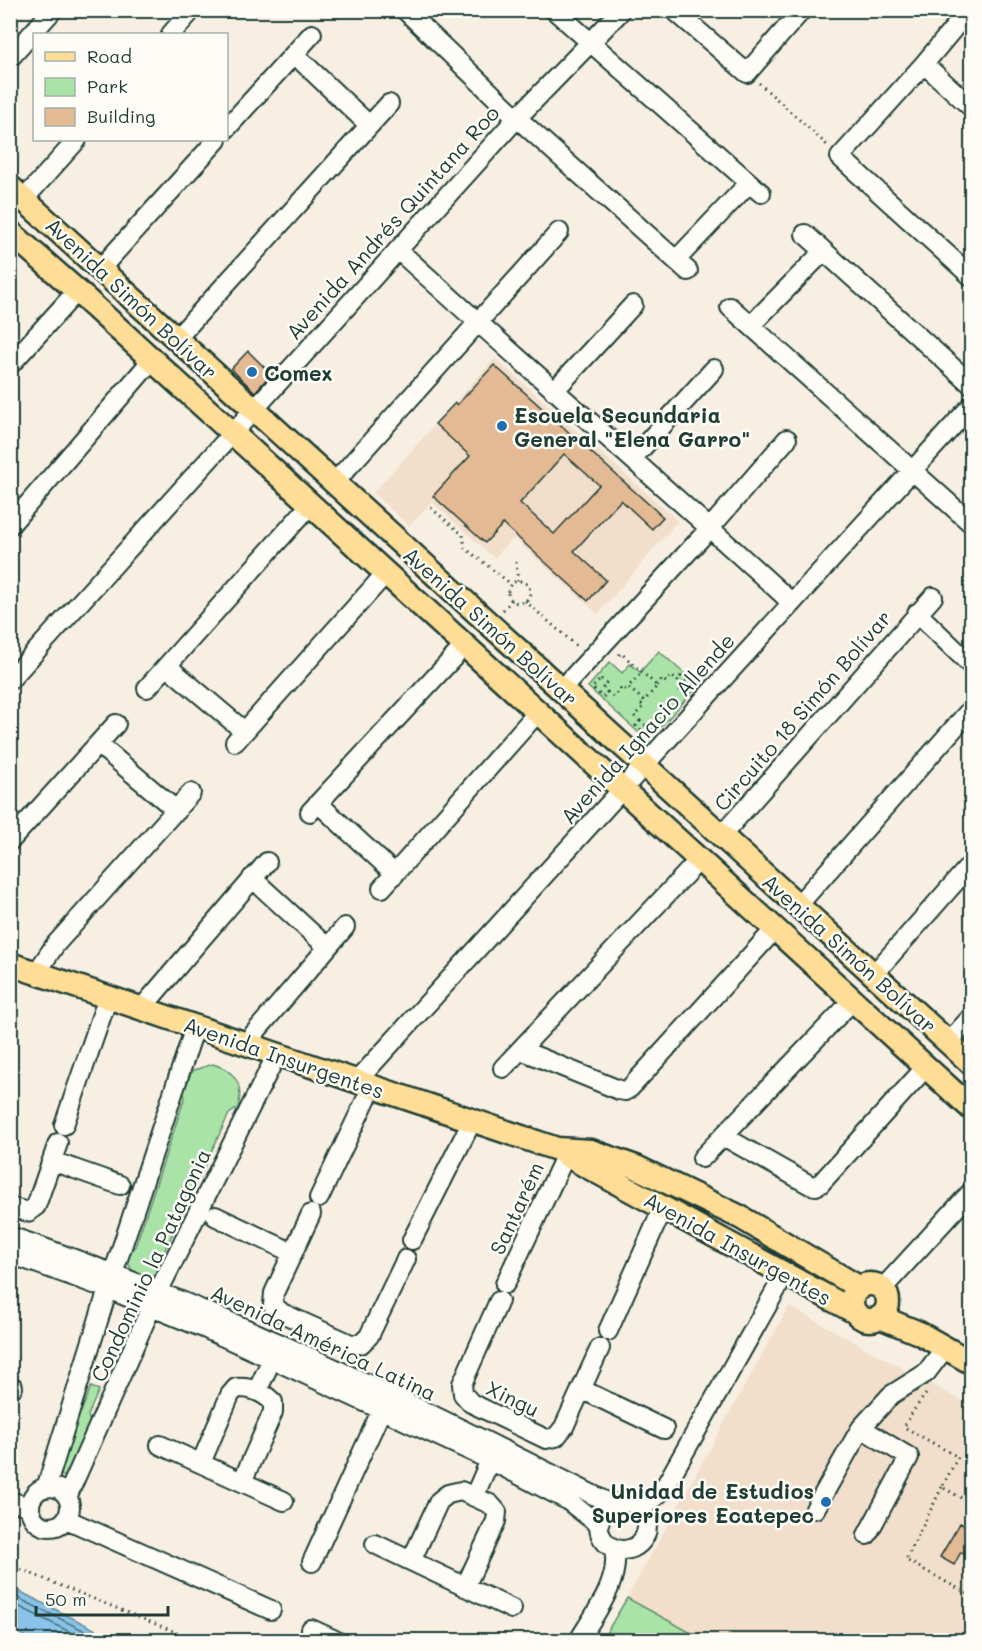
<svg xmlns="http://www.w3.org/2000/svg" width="982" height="1651" font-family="Mali,sans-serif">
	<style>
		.built { fill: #f2dfcb }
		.green { fill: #aae3a7; stroke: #64906e; stroke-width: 1.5 }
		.water { fill: #8ac3e9; stroke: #5f8da1; stroke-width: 1.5 }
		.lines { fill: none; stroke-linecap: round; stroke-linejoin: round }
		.shore { stroke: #4a737c; stroke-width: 1.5 }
		.building { fill: #e4ba94; stroke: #1f3d34; stroke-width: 1.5; fill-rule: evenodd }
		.minor-casing { stroke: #1f3d34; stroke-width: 22 }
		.major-casing { stroke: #1f3d34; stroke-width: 27 }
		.path { stroke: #1f3d34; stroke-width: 3; stroke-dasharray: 1.5 4.5; stroke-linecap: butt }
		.minor { stroke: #fdfcf7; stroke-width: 18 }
		.major { stroke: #fedd96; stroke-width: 22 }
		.poi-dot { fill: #1f6fb2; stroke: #fdfcf7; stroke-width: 2 }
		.labels { text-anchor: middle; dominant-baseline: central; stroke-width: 5; stroke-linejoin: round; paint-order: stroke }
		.street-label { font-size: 21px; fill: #1f3d34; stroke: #fdfcf7 }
		.poi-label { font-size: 21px; font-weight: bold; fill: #1f3d34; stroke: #fdfcf7; text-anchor: start }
	</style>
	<rect width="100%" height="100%" fill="#f8efe3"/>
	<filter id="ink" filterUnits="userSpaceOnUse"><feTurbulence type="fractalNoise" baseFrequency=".0167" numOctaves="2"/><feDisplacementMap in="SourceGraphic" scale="12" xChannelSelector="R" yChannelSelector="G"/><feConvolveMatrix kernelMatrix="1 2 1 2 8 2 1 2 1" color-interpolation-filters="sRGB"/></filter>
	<g filter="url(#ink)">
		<path class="built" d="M495,358L678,521L598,614L514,538L494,558L432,502L409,526L373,493Z
			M789,1306L971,1406V1640H704L627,1598Z"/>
		<path class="green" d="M659,651L698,686L648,741L588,687L610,662L622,673L630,664L640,672Z
			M213,1064C236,1071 244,1085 238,1108L229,1114L162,1256L165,1267C161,1270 157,1274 153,1276C135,1285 127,1266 127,1252L135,1247L185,1097L181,1085L194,1070Z
			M91,1387L99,1390L88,1415L90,1423L67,1475L63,1476L58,1474L74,1418L81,1412Z
			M627,1598L704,1640H602Z"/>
		<path class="water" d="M10,1587H11L116,1640H31L11,1629Z"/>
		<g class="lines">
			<path class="shore" d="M10,1594L103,1640
				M10,1602L86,1640"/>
		</g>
		<path class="building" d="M248,351L271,374L255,392L231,369Z
			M494,365L663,517L652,529L621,500L574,551L606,580L588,601L503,524L485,543L433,496L470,456L435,424L455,403L457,405ZM564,454L599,485L554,534L520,503Z
			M960,1523L972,1530V1558L961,1552L954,1565L940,1557Z"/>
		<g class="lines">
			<defs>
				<path id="minor" d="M405,10L517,118L688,271
					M554,10L761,193
					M674,10L747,73L802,10
					M969,10L924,64L840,157L972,277
					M171,34L192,10
					M294,54L369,125
					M10,58L53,10
					M924,64L972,108
					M226,129L312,34
					M24,199L77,140
					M805,234L972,385
					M398,250C528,369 662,483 792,603
					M676,260L749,183
					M100,269L217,140
					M730,307L972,524
					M751,325L824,251
					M177,338L389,104
					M10,365L77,291
					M554,391L633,305
					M632,459L714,369
					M334,483L559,232
					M10,525L152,360
					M917,613L972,666
					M167,666L244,731
					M10,680L517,118L619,13
					M147,688L311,504
					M561,690L710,528L787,439
					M235,742L386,573
					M98,744L177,811
					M319,804L395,874
					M310,812L465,645
					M721,836L933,597
					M10,841L116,724
					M252,878L327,947
					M382,888L538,712
					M798,905L972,708
					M37,972L55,945L191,793
					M874,974L972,863
					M142,1008L267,862
					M246,1043L345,927
					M948,1043L972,1016
					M521,1050L619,1090L625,1091L630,1088L775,929
					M503,1068L699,860
					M356,1082L972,405
					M64,1125L108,997
					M723,1136L810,1185L816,1186L820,1184L926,1067
					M702,1158L853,1000
					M52,1161L120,1185
					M319,1198L372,1087
					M10,1207L28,1212L36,1206L58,1143
					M311,1214L274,1293L273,1305L282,1313L351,1344H361L369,1336L406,1259
					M215,1216L293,1253
					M10,1236C217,1307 416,1405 611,1504
					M412,1240L472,1121
					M10,1254L108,1289L206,1329L272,1359L490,1460L567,1500L598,1524
					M505,1284L568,1150
					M882,1289L972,1191
					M499,1301L462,1384L463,1394L471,1403L546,1439L556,1437L564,1427L600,1348
					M608,1331L663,1208
					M10,1386L13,1387
					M581,1389L664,1429
					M257,1391L272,1359
					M861,1428L909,1457L867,1535
					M160,1445L284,1501
					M201,1463L230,1395L236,1388C251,1387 263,1392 273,1402V1412L242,1482
					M30 1507a20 20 0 1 1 40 0a20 20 0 1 1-40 0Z
					M46,1488L108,1289L195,1027
					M67,1497L158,1292L277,1054
					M474,1497L490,1460
					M10,1501L30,1507
					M599 1526a24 24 0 1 1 48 0a24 24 0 1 1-48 0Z
					M641,1509L663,1490L785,1274
					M815,1509L861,1428L891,1395L926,1373L945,1348
					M66,1519L271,1610
					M375,1544L512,1609
					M411,1561L439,1501L448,1494L461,1491L490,1504L497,1512L496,1521L465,1587
					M312,1562L382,1409
					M311,1629L335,1640
					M579,1640C595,1613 621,1581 614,1549"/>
				<path id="major" d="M10,187L972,1064
					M10,232L77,291L972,1109
					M10,964L557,1149L591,1151L636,1167L740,1217L860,1288
					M564,1154L855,1312
					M852 1302a18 18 0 1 1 36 0a18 18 0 1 1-36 0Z
					M880,1317L919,1333L972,1363"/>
			</defs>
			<use href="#minor" class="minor-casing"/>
			<use href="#major" class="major-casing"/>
			<path class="path" d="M759,83L827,145
				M431,508L463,535L465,548L511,584
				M516,562L518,581
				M508 592a11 11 0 1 1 22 0a11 11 0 1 1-22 0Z
				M525,601L578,647
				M503,610L512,600
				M619,655L621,653L657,686L644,701L628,687L642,672
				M681,676L691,685L684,694L678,688L681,684L677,680Z
				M601,679L607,684L603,688L607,692L603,697L592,688Z
				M657,686L662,679L666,682L671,676L677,680
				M607,692L613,697L622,687L626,690L628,687
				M640,721L645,725L647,722L651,725L645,733L636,726Z
				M640,721L634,716L644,706L641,704L643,701
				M926,1394L913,1411L904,1427L958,1457L942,1487L972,1504
				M942,1487L906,1560L972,1596
				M10,1565L195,1640
				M965,1640L972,1628"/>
			<use href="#minor" class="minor"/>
			<use href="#major" class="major"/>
		</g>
	</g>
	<g class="poi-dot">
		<circle cx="252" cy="372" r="6"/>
		<circle cx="502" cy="426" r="6"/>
		<circle cx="826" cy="1502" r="6"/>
	</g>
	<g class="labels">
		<g class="street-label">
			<text transform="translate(392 222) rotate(-48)">Avenida Andrés Quintana Roo</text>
			<text transform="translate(132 298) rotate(43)">Avenida Simón Bolívar</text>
			<text transform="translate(491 626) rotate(42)">Avenida Simón Bolívar</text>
			<text transform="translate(802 710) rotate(-49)">Circuito 18 Simón Bolívar</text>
			<text transform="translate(647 728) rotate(-48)">Avenida Ignacio Allende</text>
			<text transform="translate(850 953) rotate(42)">Avenida Simón Bolívar</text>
			<text transform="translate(284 1057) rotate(19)">Avenida Insurgentes</text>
			<text transform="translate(516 1208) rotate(-65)">Santarém</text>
			<text transform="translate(738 1248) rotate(29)">Avenida Insurgentes</text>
			<text transform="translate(150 1265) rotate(-65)">Condominio la Patagonia</text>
			<text transform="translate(324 1342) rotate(25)">Avenida América Latina</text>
			<text transform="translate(513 1398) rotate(26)">Xingu</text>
		</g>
		<g class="poi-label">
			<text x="264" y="372">Comex</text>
			<text x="514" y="414">Escuela Secundaria<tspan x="514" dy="24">General "Elena Garro"</tspan></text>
			<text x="814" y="1490" text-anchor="end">Unidad de Estudios<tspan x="814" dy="24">Superiores Ecatepec</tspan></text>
		</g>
	</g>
	<rect width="982" height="1651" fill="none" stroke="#fdfcf7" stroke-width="36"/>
	<rect x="18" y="18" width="946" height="1615" fill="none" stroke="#1f3d34" stroke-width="2" filter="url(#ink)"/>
	<rect x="33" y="33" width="195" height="108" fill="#fdfcf7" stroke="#a4b0a9" stroke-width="1.5"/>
	<rect x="45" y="52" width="30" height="9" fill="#fedd96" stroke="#a4b0a9" stroke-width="1.5"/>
	<text x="87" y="63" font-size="18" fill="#1f3d34">Road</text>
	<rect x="45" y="78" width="30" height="18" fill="#aae3a7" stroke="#a4b0a9" stroke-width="1.5"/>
	<text x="87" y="93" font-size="18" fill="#1f3d34">Park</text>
	<rect x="45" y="108" width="30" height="18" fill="#e4ba94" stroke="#a4b0a9" stroke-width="1.5"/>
	<text x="87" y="123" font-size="18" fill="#1f3d34">Building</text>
	<path d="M36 1606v9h132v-9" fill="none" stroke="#1f3d34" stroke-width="3"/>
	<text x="45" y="1606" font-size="18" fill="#1f3d34" stroke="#fdfcf7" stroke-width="4.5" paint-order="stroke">50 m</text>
</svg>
